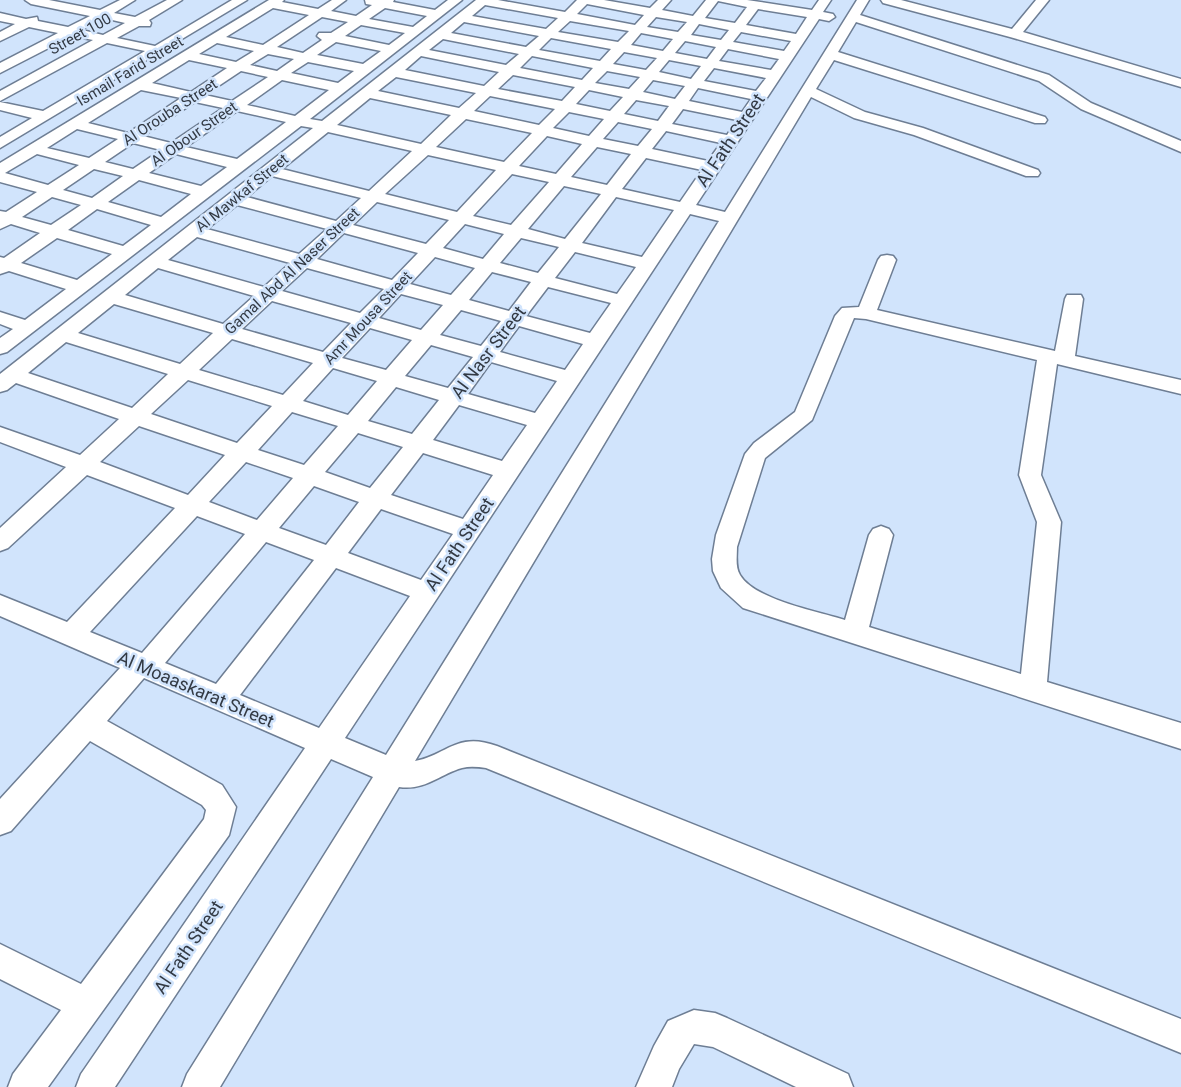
<svg xmlns="http://www.w3.org/2000/svg" width="1181" height="1087" font-family="Roboto,sans-serif">
	<style>
		.lines { fill: none; stroke-linecap: round; stroke-linejoin: round }
		.minor-casing { stroke: #6e7e94; stroke-width: 3 }
		.minor { fill: #fff; fill-rule: evenodd }
		.labels { text-anchor: middle; dominant-baseline: central; stroke-width: 5; stroke-linejoin: round; paint-order: stroke }
		.far-street-label { font-size: 15px; fill: #333a44; stroke: #d1e4fc }
		.street-label { font-size: 18px; fill: #333a44; stroke: #d1e4fc }
	</style>
	<rect width="100%" height="100%" fill="#d1e4fc"/>
	<g class="lines">
		<defs>
			<path id="minor" d="M25,0H49L100,10L120,0H135L114,13L135,17L167,0H182L149,20L151,23L150,26H139L117,38L155,46L232,0H247L0,148V137L32,118L0,110V102L43,111L145,51L107,43L0,101V91L93,40L72,36L0,73V63L58,33L29,27L0,41V32L15,24L0,21V13L26,19L37,17L38,21L68,27L90,16L31,4ZM104,18L125,23L103,35L82,30Z
				M269,0H284L282,2L318,9L332,0H346L331,11L356,16L372,5L366,4L365,0H394L393,2L435,10L448,0H462L310,119L322,121L476,0H498L565,12L577,0H604L650,8L658,0H671L662,10L693,16L706,0H747L812,10L819,0H831L823,12L833,14L835,17L829,21L819,19L696,205L725,212L857,0H869L860,15L1049,75L1091,103L1181,141V152L1081,109L1039,81L856,22L838,52L1045,117L1047,120L1045,123H1035L834,60L816,89L865,112L923,128L1038,170L1040,173L1038,176H1026L914,135L854,118L811,97L415,761C447,755 457,731 497,746L1181,1019V1053L486,768C478,767 470,766 462,768C440,774 425,791 399,787L220,1087H182L187,1074L373,777L331,759L115,1087H76L81,1074L305,748L144,678L107,721L222,785L236,807L229,835L48,1087H8L13,1074L61,1010L0,979V944L81,984L204,819L206,810L202,805L90,741L11,831L0,835V799L120,668L0,616V595L67,622L175,508L87,475L8,548L0,551V528L66,467L0,442V427L80,455L119,419L16,383L7,390L0,392V374L313,128L301,126L7,352L0,354V338L13,329L0,324V312L25,320L66,289L9,271L0,274V257L4,258L40,233L11,224L0,229V211L6,212L37,192L0,182V163ZM718,1L747,7L735,23L705,18ZM587,4L644,15L635,25L577,14ZM485,5L558,18L546,29L472,16ZM273,8L309,15L263,45L226,37ZM385,8L427,16L413,27L369,19ZM758,9L807,17L796,34L746,25ZM322,17L348,22L331,33H319L317,36L322,40L303,53L277,47ZM656,17L687,22L678,32L647,27ZM570,21L629,31L618,42L558,32ZM464,22L539,36L526,47L451,33ZM699,24L729,30L721,40L691,35ZM361,25L405,33L389,45L345,36ZM741,32L791,41L784,51L733,42ZM641,33L673,39L663,51L631,45ZM551,38L611,49L600,61L539,50ZM443,39L519,54L506,65L429,50ZM685,41L716,47L707,59L675,53ZM336,42L381,51L363,64L317,55ZM217,43L254,51L236,62L199,54ZM728,49L779,59L771,70L719,61ZM624,52L657,58L646,70L613,64ZM268,54L294,59L277,71L250,65ZM421,56L499,72L484,86L405,70ZM532,56L593,68L582,80L520,68ZM189,60L227,68L191,92L152,83ZM669,60L701,66L691,79L659,72ZM308,62L354,71L338,83L291,73ZM714,68L766,78L756,91L704,81ZM241,71L268,77L232,101L205,95ZM607,71L640,77L629,89L595,83ZM513,75L575,87L562,101L498,89ZM396,77L476,93L459,108L378,91ZM282,80L329,90L295,116L247,105ZM653,80L685,86L675,99L643,92ZM698,88L751,99L742,112L689,101ZM141,90L181,98L128,133L88,123ZM589,90L623,97L610,111L576,104ZM490,96L555,109L539,125L474,111ZM370,98L451,115L421,144L337,125ZM636,100L669,106L658,121L624,114ZM195,102L223,108L171,143L143,136ZM683,109L737,120L727,135L672,124ZM237,111L286,122L237,159L186,147ZM569,112L604,119L589,136L553,128ZM466,119L532,133L504,162L436,147ZM618,122L652,129L638,146L603,139ZM77,129L118,139L89,158L47,148ZM666,131L721,143L708,161L652,149ZM328,132L412,151L369,191L282,169ZM547,136L582,144L556,174L519,166ZM133,143L161,150L133,169L105,162ZM597,147L631,154L607,185L571,177ZM37,154L79,165L48,185L5,173ZM176,154L227,167L201,186L149,173ZM428,155L496,170L457,212L385,194ZM646,158L702,170L680,202L622,189ZM94,169L123,176L92,198L63,190ZM512,174L549,182L511,225L473,216ZM272,176L361,198L336,221L247,197ZM139,180L191,194L161,217L108,202ZM564,186L601,194L565,239L528,229ZM52,197L81,205L51,225L22,217ZM616,197L674,210L642,257L582,243ZM377,202L449,220L426,244L353,225ZM237,205L327,229L299,254L207,229ZM97,209L151,225L123,246L68,230ZM690,214L719,221L386,755L345,738ZM465,224L504,234L483,259L443,248ZM344,233L418,253L392,280L317,259ZM197,237L290,263L264,287L168,260ZM57,238L112,254L77,280L21,263ZM521,238L559,247L538,273L500,263ZM575,252L636,267L617,294L555,278ZM435,257L475,268L451,295L410,284ZM158,268L254,296L223,324L125,295ZM307,268L384,289L360,313L282,291ZM492,272L531,282L509,311L469,300ZM548,287L611,303L590,333L526,316ZM401,294L443,305L421,330L379,318ZM272,301L351,323L323,352L242,329ZM114,304L213,333L180,364L78,333ZM461,310L501,321L481,346L440,335ZM519,326L583,344L565,370L500,352ZM370,328L412,340L386,370L342,358ZM232,339L313,363L283,395L199,370ZM66,342L168,374L132,408L28,373ZM431,345L473,357L448,388L405,376ZM491,362L557,381L535,413L468,394ZM333,368L377,381L348,415L303,401ZM188,380L272,406L237,443L151,414ZM396,387L439,400L412,434L368,421ZM459,405L527,425L502,461L433,440ZM292,412L338,426L304,465L258,450ZM139,426L225,455L188,495L100,462ZM358,433L403,447L370,488L325,472ZM423,453L493,475L463,519L391,495ZM246,462L293,478L257,520L209,502ZM314,486L359,502L326,545L279,528ZM381,509L453,534L421,580L348,553ZM197,516L245,534L142,653L90,632ZM266,542L314,560L216,684L165,663ZM336,568L410,596L319,728L240,695Z
				M881,0H901L1012,29L1036,0H1049L1023,32L1181,79V87L1010,37L883,3Z
				M887,255L893,256L896,260L877,310L1055,351L1065,299L1067,295H1081L1083,299L1075,356L1181,380V394L1057,364L1041,475L1061,522L1047,682L1181,723V749L743,608L721,588L713,571L712,559L716,535L745,454L754,443L795,412L835,316L842,308L859,307L878,260L881,256ZM854,318L866,319L1037,360L1019,475L1037,522L1021,674L869,627L893,535L889,529L881,526L873,529L869,535L845,620C817,611 755,600 740,575C735,567 737,556 737,547L765,458L812,420Z
				M694,1010L715,1013L727,1018L848,1074L853,1087H796L713,1047L694,1044L679,1069L672,1087H636L654,1046L668,1021Z"/>
		</defs>
		<use href="#minor" class="minor-casing"/>
		<use href="#minor" class="minor"/>
	</g>
	<g class="labels">
		<g class="far-street-label">
			<text transform="translate(80 34) rotate(-29)">Street 100</text>
			<text transform="translate(130 71) rotate(-31)">Ismail Farid Street</text>
			<text transform="translate(170 112) rotate(-33)">Al Orouba Street</text>
			<text transform="translate(194 134) rotate(-35)">Al Obour Street</text>
			<text transform="translate(242 193) rotate(-39)">Al Mawkaf Street</text>
			<text transform="translate(292 271) rotate(-43)">Gamal Abd Al Naser Street</text>
			<text transform="translate(368 318) rotate(-47)">Amr Mousa Street</text>
		</g>
		<g class="street-label">
			<text transform="translate(730 140) rotate(-56)">Al Fath Street</text>
			<text transform="translate(488 352) rotate(-53)">Al Nasr Street</text>
			<text transform="translate(459 544) rotate(-56)">Al Fath Street</text>
			<text transform="translate(196 689) rotate(23)">Al Moaaskarat Street</text>
			<text transform="translate(188 947) rotate(-56)">Al Fath Street</text>
		</g>
	</g>
</svg>
